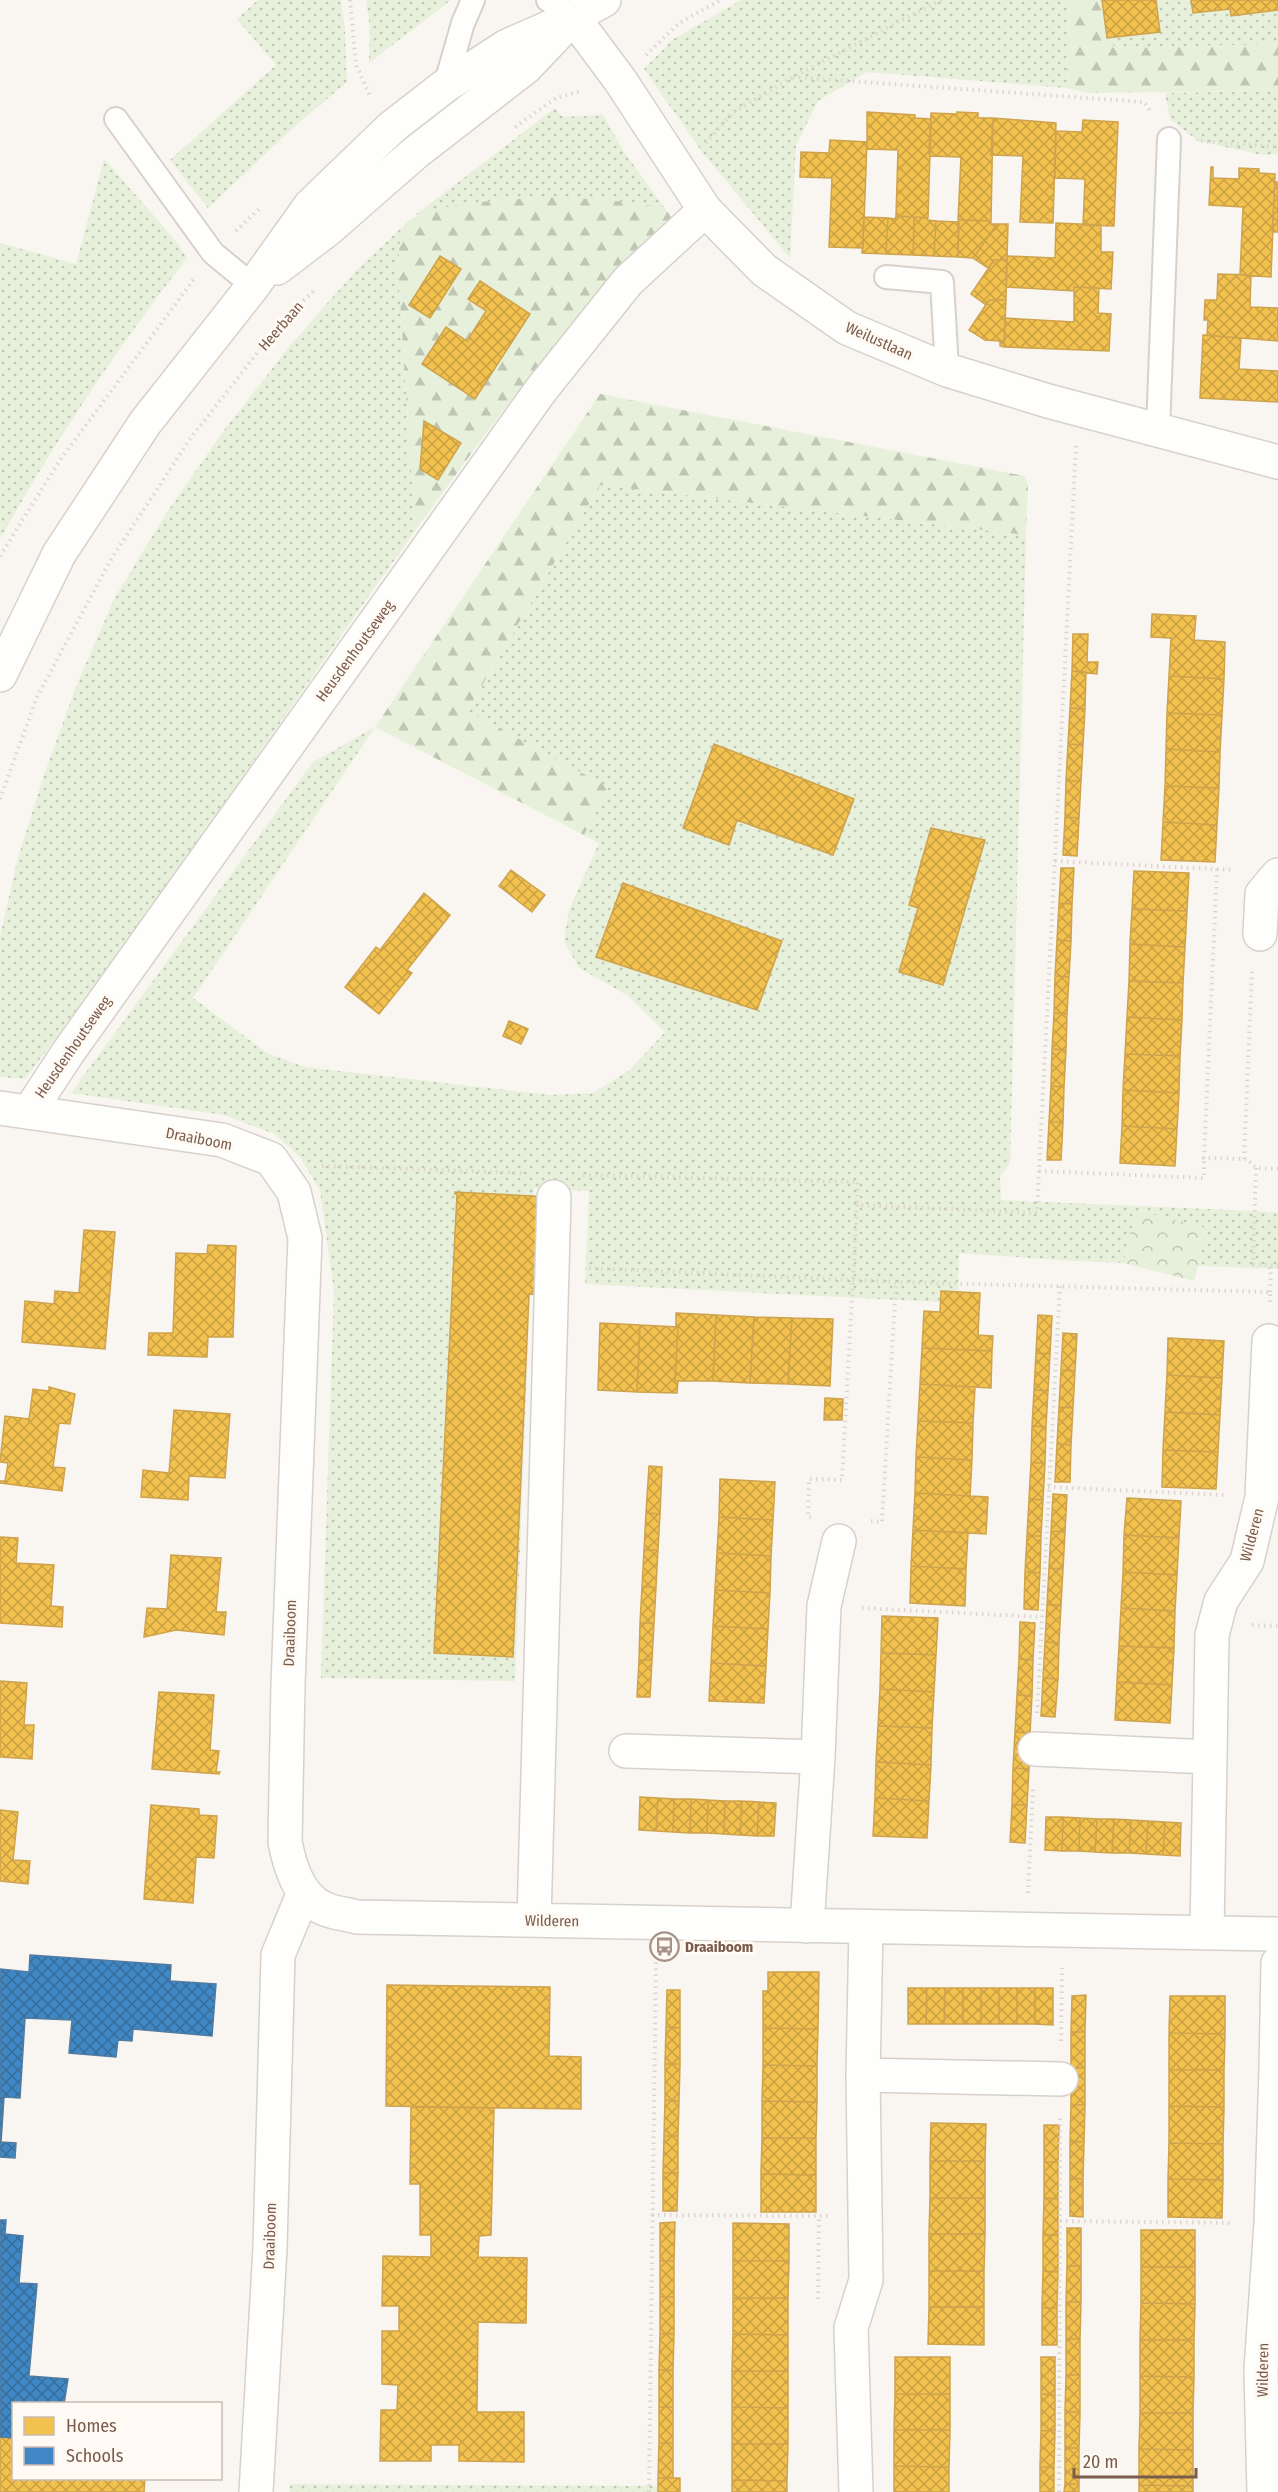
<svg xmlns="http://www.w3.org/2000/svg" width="1278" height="2492" font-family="'Fira Sans Condensed',sans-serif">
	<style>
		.grass { fill: url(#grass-dots) }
		.forest { fill: url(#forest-firs) }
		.park { fill: url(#park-crowns) }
		.homes { fill: url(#homes-cross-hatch); stroke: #cea34e; stroke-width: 1.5 }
		.schools { fill: url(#schools-cross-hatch); stroke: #517ba1; stroke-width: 1.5 }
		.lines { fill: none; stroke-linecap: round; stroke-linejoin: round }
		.lane-casing { stroke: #d7d1cb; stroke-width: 26 }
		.street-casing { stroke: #d7d1cb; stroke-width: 36 }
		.secondary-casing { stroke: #d9d2cb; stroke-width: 36 }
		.path { stroke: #dcd5d0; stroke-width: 4; stroke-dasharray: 1.5 4.5; stroke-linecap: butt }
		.lane { stroke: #fefefd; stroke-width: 22 }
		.street { stroke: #fefefd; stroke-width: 33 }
		.secondary { stroke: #fefefd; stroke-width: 33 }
		.labels { text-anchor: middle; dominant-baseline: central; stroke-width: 6; stroke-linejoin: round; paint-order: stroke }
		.street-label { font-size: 15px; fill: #7a5c4d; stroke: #fffaf3 }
		.poi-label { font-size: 15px; font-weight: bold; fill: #7a5c4d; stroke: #fffaf3; text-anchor: start }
	</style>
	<defs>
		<pattern id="grass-dots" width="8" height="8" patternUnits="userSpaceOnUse" patternTransform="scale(1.5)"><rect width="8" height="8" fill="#e7f0db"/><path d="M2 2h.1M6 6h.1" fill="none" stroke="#c0c6b4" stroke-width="1.8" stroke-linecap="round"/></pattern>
		<pattern id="forest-firs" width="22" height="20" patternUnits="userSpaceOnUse" patternTransform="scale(1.5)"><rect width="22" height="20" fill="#e7f0db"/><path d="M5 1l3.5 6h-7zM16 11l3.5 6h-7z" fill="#c0c6b4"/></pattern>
		<pattern id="park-crowns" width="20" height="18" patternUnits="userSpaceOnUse" patternTransform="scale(1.5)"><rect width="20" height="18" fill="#e7f0db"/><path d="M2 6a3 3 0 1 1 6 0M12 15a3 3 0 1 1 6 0" fill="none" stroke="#c0c6b4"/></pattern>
		<pattern id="homes-cross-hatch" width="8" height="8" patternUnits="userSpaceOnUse" patternTransform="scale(1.5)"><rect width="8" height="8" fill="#f2c14e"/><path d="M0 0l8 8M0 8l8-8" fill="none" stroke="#c9a043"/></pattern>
		<pattern id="schools-cross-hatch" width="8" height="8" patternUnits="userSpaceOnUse" patternTransform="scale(1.5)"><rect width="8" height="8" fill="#3f88c5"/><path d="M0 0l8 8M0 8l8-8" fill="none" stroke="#386d9a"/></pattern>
	</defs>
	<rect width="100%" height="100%" fill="#f9f5f0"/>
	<path class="grass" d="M258,0H341L345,30L347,82L295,126L208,208L170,160L276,65L237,19Z
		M366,0H451L369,63L370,28Z
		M741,0H1069L1067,88L867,72L818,101L796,145L790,258L703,153L644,69L672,40Z
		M1115,0H1278V44L1113,48Z
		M1278,91V154L1262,155L1198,141L1170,119L1165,93Z
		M555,108L563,117L603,115L624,152L664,207C580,196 496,192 414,216Z
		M104,159L175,240L187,258C118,347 55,440 0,539V243L76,264Z
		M402,227L398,268L414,516L417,528C286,712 161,899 25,1079L0,1077V937L17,861L44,775L76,687L114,599L166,514L222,433L289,347L354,273Z
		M600,485L1026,535L1010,1163L1000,1177L1001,1200L1278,1212V1269L1074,1261L959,1253L958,1303L585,1284L589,1191L534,1188L515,1681L321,1678L334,1291L320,1190L300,1157L275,1134L224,1115L71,1093L313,762L375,727L193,998L267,1053L305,1067L550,1095L593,1093L630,1070L665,1032L627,995L579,968L564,941L569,910L599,843L584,835L608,787L467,712Z
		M290,2484L665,2486V2492H290Z"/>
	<path class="forest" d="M1069,0H1115L1113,48L1278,44V91L1087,93L1067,88Z
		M555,197L608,200L664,207L673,219L539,366L495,421L417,528L414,516L398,268C399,259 399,234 403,227C418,201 525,199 555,197Z
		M600,394L1025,476L1028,485L1026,535L600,485L467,711L608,787L584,835L375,727Z"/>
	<path class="park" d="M1136,1210L1207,1228L1194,1281L1123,1263Z"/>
	<path class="homes" d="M1102,0H1156L1160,32L1107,38Z
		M1191,0H1278V10L1231,16L1230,9L1193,13Z
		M867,112L915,115V118L931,119L928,218L896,216L898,150L867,149Z
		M957,112L978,113V118H993L991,221L958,220L961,157L930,156L929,153L931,113L957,114Z
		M993,118L1056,123L1053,223L1020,222L1023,156L991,155Z
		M1083,120L1118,122L1114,226L1083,225L1085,179L1055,178L1056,131L1082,132Z
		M830,140L867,142L863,248L829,247L832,178L800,177L801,152L829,153Z
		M1211,167H1213V178L1239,179V168L1259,169V173L1275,174L1271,277L1240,275L1243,207L1209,205Z
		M1275,182H1278V232H1272Z
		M864,215L865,217L888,218L886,254L862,253Z
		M896,216L914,217L913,255L886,254L888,218L895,219Z
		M914,217L926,218L928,220L936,221L934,256L913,255Z
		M958,220V257L934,256L936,221L958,222Z
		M959,220L991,221V224H997L973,258L958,257Z
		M1056,223L1101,225V252H1113L1111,289L1074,287V291L1006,287L1007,256L1055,258Z
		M997,224H1008L1007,260H994L988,268L973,258Z
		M440,256L461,269L430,318L409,305Z
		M994,260H1007L1006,300H989L986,305L971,294Z
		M1218,274L1251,275L1250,307L1278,308V341L1203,335H1207L1208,320H1204L1205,300H1217Z
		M480,281L530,314L475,399L422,364L446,327L467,341L486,311L468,299Z
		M1074,287L1099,288L1098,313L1111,314L1109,351L1004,347L1005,318L1074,322Z
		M989,300H1006L1004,347L1000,346V341L985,340L969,330Z
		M1203,335L1241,338L1239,369L1278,371V402L1200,398Z
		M424,421L461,443L438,480L420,469Z
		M1152,614L1196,616L1194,640L1225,642L1224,679L1169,676L1171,638L1151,637Z
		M1073,634H1088L1087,662H1098L1097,674L1072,671Z
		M1072,671L1086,672L1085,709L1070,708Z
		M1169,676L1224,679L1222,715L1167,713Z
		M1070,708L1085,709L1083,745L1068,744Z
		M1167,713L1222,715L1220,752L1166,749Z
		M714,744L854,799L833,855L737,820L729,845L683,828Z
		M1068,744L1083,745L1081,781H1066Z
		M1166,749L1220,752L1219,788L1165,786Z
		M1066,781H1081L1079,818L1065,817Z
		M1165,786L1219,788L1217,825L1163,822Z
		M1065,817L1079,818L1077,856L1063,855Z
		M1163,822L1217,825L1215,862L1161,860Z
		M931,828L985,840L943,985L899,972L918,908L909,905Z
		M1061,868H1074L1072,904L1059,903Z
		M511,870L545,895L532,912L499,886Z
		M1134,871L1189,873L1187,911L1132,909Z
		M623,883L782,941L757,1010L596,957Z
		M424,893L450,915L407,970L412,973L379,1014L345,987L376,947L380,950Z
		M1059,903L1072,904L1071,941L1057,940Z
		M1132,909L1187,911L1185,947L1130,944Z
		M1057,940L1071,941L1069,977L1055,976Z
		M1130,944L1185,947L1183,983L1129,981Z
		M1055,976L1069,977L1067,1014L1054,1013Z
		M1129,981L1183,983L1182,1020L1127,1017Z
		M1054,1013L1067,1014L1066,1050L1052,1049Z
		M1127,1017L1182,1020L1180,1056L1125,1054Z
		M509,1021L528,1029L521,1044L503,1036Z
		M1052,1049L1066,1050L1064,1087L1051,1086Z
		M1125,1054L1180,1056L1179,1093L1123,1090Z
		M1051,1086L1064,1087L1063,1122H1049Z
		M1123,1090L1179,1093L1177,1129L1122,1126Z
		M1049,1122H1063L1061,1160H1047Z
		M1122,1126L1177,1129L1175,1166L1120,1163Z
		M455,1192L552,1197L538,1295L529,1294L513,1657L434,1653L457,1194H455Z
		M84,1230L115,1232L105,1349L22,1342L25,1301L54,1304L55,1291L79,1293Z
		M208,1245L236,1246L233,1337H208L207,1357L148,1355L149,1333H173L176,1253L207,1254Z
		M941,1291L980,1293L978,1335L993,1336L992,1351L922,1348L924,1311L940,1312Z
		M676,1313L716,1315L713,1381H675L678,1327H676Z
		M716,1315L754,1317L750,1383L713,1381Z
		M1038,1315L1052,1316L1050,1354L1036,1353Z
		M754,1317L792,1318L788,1384L750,1383Z
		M792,1318L833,1319L830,1386L788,1384Z
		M600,1323L640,1325L637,1392L598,1390Z
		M640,1325L678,1327L675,1381H678L677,1393L637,1392Z
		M1063,1333L1077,1334L1075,1371L1061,1370Z
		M1168,1338L1224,1341L1222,1378L1167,1375Z
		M922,1348L992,1351L991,1388L920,1384Z
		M1036,1353L1050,1354L1048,1391L1034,1390Z
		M1061,1370L1075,1371L1073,1408L1059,1407Z
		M1167,1375L1222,1378L1220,1415L1165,1412Z
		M920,1384L975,1387L973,1423L918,1421Z
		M49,1387L75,1394L70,1424L59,1423L53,1467L65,1468L62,1491L0,1483V1481H5L8,1463L0,1462L5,1416L29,1419L33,1389L49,1391Z
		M1034,1390L1048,1391L1046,1427L1032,1426Z
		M825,1398L843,1399L842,1420H824Z
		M1059,1407L1073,1408L1071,1445L1057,1444Z
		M174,1410L230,1414L225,1478L189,1476L188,1500L141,1497L143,1470L169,1473Z
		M1165,1412L1220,1415L1218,1452L1163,1450Z
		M918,1421L973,1423L972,1460L916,1457Z
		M1032,1426L1046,1427L1045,1463H1031Z
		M1057,1444L1071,1445L1070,1482H1055Z
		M1163,1450L1218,1452L1216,1489L1162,1487Z
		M916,1457L972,1460L970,1496L915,1493Z
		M1031,1463H1045L1043,1500L1029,1499Z
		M649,1466L662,1467L660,1514L646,1513Z
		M720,1479L775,1482L773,1520L719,1517Z
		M915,1493L988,1497L986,1534L913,1530Z
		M1053,1494L1067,1495L1065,1532L1051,1531Z
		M1127,1498L1181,1501L1179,1538L1124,1535Z
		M1029,1499L1043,1500L1041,1536H1027Z
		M646,1513L660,1514L658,1550H644Z
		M719,1517L773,1520L771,1556L717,1553Z
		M913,1530L968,1533L966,1569L911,1566Z
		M1051,1531L1065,1532L1063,1569L1049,1568Z
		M1124,1535L1179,1538L1177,1575L1123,1572Z
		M1027,1536H1041L1040,1573L1025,1572Z
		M0,1537L18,1538L16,1563L54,1565L51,1606L63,1607L62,1627L0,1623Z
		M644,1550H658L656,1587H642Z
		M717,1553L771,1556L770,1593L715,1590Z
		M171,1555L221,1558L216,1612H226L224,1635L176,1630L144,1637L147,1608L167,1609Z
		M911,1566L966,1569L965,1606L910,1603Z
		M1049,1568L1063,1569L1061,1605H1047Z
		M1025,1572L1040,1573L1038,1610L1024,1609Z
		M1123,1572L1177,1575L1175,1611L1121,1608Z
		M642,1587H656L654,1623H640Z
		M715,1590L770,1593L768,1629L713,1626Z
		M1047,1605H1061L1059,1643L1045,1642Z
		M1121,1608L1175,1611L1174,1648L1119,1646Z
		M882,1616L938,1618L936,1655L881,1653Z
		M1020,1622L1035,1623L1033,1660L1019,1659Z
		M640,1623H654L652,1660H639Z
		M713,1626L768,1629L766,1666L711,1663Z
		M1045,1642L1059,1643L1058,1679L1043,1678Z
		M1119,1646L1174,1648L1172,1685L1117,1682Z
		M881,1653L936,1655L934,1692L880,1689Z
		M1019,1659L1033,1660L1032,1696L1017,1695Z
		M639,1660H652L650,1697H637Z
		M711,1663L766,1666L764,1703L709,1701Z
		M1043,1678L1058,1679L1055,1717L1041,1716Z
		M0,1681L27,1683L24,1725H34L32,1759L0,1757Z
		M1117,1682L1172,1685L1170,1723L1115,1720Z
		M880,1689L934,1692L932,1728L878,1726Z
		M159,1692L214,1695L210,1750L219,1751L216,1772H220L219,1774L152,1769Z
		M1017,1695L1032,1696L1030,1733L1015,1732Z
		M878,1726L932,1728L931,1765L876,1762Z
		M1015,1732L1030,1733L1029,1769L1013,1768Z
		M876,1762L931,1765L929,1801L875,1798Z
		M1013,1768L1029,1769L1027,1805H1012Z
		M640,1797L658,1798L656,1831L639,1830Z
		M658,1798L674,1799L673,1832L656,1831Z
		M875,1798L929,1801L927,1838L873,1836Z
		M674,1799H691L690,1833L673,1832Z
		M691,1799L708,1800L707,1833H690Z
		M708,1800L725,1801L724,1834L707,1833Z
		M725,1801H742L740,1835L724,1834Z
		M742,1801L759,1802L757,1836L740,1835Z
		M759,1802L776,1803L774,1836H757Z
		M151,1805L199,1809V1815L217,1816L214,1858L196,1857L193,1903L144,1899Z
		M1012,1805H1027L1025,1843L1010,1842Z
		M0,1810L18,1812L13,1860L30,1861L28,1884L0,1881Z
		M1046,1817H1063L1062,1851L1045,1850Z
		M1063,1817L1080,1818L1079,1851H1062Z
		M1080,1818L1097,1819L1095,1852L1079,1851Z
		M1097,1819H1114L1112,1853L1095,1852Z
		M1114,1819L1131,1820L1129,1853H1112Z
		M1131,1820L1148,1821L1146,1854L1129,1853Z
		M1148,1821L1165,1822L1163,1855L1146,1854Z
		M1165,1822L1181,1823L1180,1856L1163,1855Z
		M768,1972H819L818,2029L763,2028V1991H768Z
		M387,1985L550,1987L549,2056L581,2057V2109L386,2106Z
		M908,1988H927L926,2024H908Z
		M927,1988H945L944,2024H926Z
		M945,1988H963V2024H944Z
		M963,1988H981V2024H963Z
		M981,1988H999V2024H981Z
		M999,1988H1017V2024H999Z
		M1017,1988H1035V2024H1017Z
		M1035,1988H1053V2025L1035,2024Z
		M667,1990H680V2028L666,2027Z
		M1086,1995L1085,2032H1071L1072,1996Z
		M1170,1996H1225V2034L1169,2033Z
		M666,2027L680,2028V2064H665Z
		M763,2028L818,2029L817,2066L763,2065Z
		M1071,2032H1085V2068H1071Z
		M1169,2033L1225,2034L1224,2070H1169Z
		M665,2064H680L679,2101L665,2100Z
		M763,2065L817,2066V2102L762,2101Z
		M1071,2068H1085V2105H1071Z
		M1169,2070H1224V2107L1169,2106Z
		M665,2100L679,2101L678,2136H664Z
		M762,2101L817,2102L816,2138H762Z
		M1071,2105H1085L1084,2142H1070Z
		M1169,2106L1224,2107L1223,2144L1169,2143Z
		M411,2107L494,2108L491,2235L479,2236L478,2257L527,2258L526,2323L478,2322L477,2412H524V2462L459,2461V2445H431V2461H380L381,2410H397L398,2385L382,2384V2331H399V2306H382L383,2256L431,2257V2235H420V2184H410Z
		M931,2123L986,2124L985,2161H930Z
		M1044,2125H1059L1058,2162H1044Z
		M664,2136H678V2173H663Z
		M762,2138H816V2175L761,2174Z
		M1070,2142H1084L1083,2179L1070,2178Z
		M1169,2143L1223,2144V2180L1168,2179Z
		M930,2161H985V2198H930Z
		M1044,2162H1058V2199L1044,2198Z
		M663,2173H678L677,2211H663Z
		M761,2174L816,2175V2212H761Z
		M1070,2178L1083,2179V2217L1070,2216Z
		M1168,2179L1223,2180L1222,2218L1168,2217Z
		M930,2198H985V2234H929Z
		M1044,2198L1058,2199V2235H1043Z
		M675,2222L674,2261H660V2223Z
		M733,2223L789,2224V2261H733Z
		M1067,2228H1081V2266H1067Z
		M1141,2230H1195V2267H1141Z
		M929,2234H985L984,2271H929Z
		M1043,2235H1058V2272L1043,2271Z
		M660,2261H674V2297H660Z
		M733,2261H789L788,2298H733Z
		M1067,2266H1081V2302H1066Z
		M1141,2267H1195V2304L1141,2303Z
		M929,2271H984V2307H929Z
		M1043,2271L1058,2272L1057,2308H1042Z
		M660,2297H674V2334H660Z
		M733,2298H788V2335L733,2334Z
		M1066,2302H1081L1080,2339H1066Z
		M1141,2303L1195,2304L1194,2340H1140Z
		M929,2307H984V2345L928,2344Z
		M1042,2308H1057V2345H1042Z
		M660,2334H674L673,2370H659Z
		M733,2334L788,2335V2371H732Z
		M1066,2339H1080V2375H1066Z
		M1140,2340H1194V2377L1140,2376Z
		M895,2357H950V2394H895Z
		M1041,2357H1055V2395L1041,2394Z
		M659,2370H673V2407H659Z
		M732,2371H788V2408L732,2407Z
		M1066,2375H1080V2412H1065Z
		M1140,2376L1194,2377L1193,2413H1140Z
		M895,2394H950V2430H894Z
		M1041,2394L1055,2395V2430L1041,2431Z
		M659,2407H673V2443H659Z
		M732,2407L788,2408V2444H732Z
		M1065,2412H1080L1079,2448H1065Z
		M1140,2413H1193V2450L1139,2449Z
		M894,2430H950L949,2467L894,2466Z
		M1055,2430L1054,2467H1040L1041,2431Z
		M0,2437L14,2438V2478H145L144,2492H0Z
		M659,2443H673V2478H658Z
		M732,2444H788L787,2481L732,2480Z
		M1065,2448H1079V2484H1065Z
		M1139,2449L1193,2450V2486L1139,2485Z
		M894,2466L949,2467V2492H894Z
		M1040,2467H1054V2492H1040Z
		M658,2478H680V2492H658Z
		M732,2480L787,2481V2492H732Z
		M1065,2484H1079V2492H1064Z
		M1139,2485L1193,2486V2492H1139Z"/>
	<path class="schools" d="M30,1955L171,1965L170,1981L216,1984L212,2036L133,2029L132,2041L118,2040L116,2057L69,2053L72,2020L25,2018L20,2098L4,2097L1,2142L16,2143L15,2158L0,2157V1969L29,1972Z
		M0,2220H6L5,2234L23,2236L19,2283L37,2284L29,2376L68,2379L64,2404H14V2438L0,2437Z"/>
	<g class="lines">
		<defs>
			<path id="lane" d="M548,0L573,17
				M445,86L463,23L473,0
				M116,119L213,253L253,286
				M886,277L942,282L947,370
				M1158,430L1169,139"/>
			<path id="street" d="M573,17L620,80L705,210L764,270L847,328L947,370L1048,401L1278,462
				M1260,934L1262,894L1278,875
				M0,1108L222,1140L271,1159L294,1192L305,1238L288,1685L285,1842C290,1867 299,1898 325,1909C334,1913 346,1914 357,1917L1278,1934
				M29,1112L69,1051L541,390L628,281L705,210
				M1035,1749L1210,1757L1207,1933
				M626,1751L818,1757L807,1926
				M818,1757L824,1606L839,1541
				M1210,1757L1212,1635L1221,1601L1247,1561L1262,1497L1269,1341
				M534,1920L554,1197
				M866,1927L863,2075L1061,2079
				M1278,1963L1276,2069H1278
				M256,2492L270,2248L278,1955L304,1892
				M856,2492L851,2328L866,2280L863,2075
				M1264,2492L1261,2370L1271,2224L1276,2069"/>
			<path id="secondary" d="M277,268L327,230L415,153L526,67L563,28
				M0,675L59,554L145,423L253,286L310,206L392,127L445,86L507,46L573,17L604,0"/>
		</defs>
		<use href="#lane" class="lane-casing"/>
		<use href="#street" class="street-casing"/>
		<use href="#secondary" class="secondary-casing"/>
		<path class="path" d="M350,0L356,65L371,98
			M646,55L678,24L720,0
			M793,77L1144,102L1151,112
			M515,127L556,98L581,91
			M1201,141L1278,147
			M706,143L733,112L793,77L941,0
			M236,231L259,209
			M1076,446L1039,1171L1204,1178V1158
			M0,556L60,460L194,279
			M0,799L37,697L110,561L190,439L287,315L314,291
			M1055,861L1234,870
			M1217,869L1204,1158L1247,1159L1256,1168L1278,1169
			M1244,1159L1252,971
			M322,1166L524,1173
			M1256,1168L1253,1264L1278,1266
			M583,1175L858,1182L857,1205
			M589,1268L896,1282L1270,1292V1305
			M1270,1292L1271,1266
			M1048,1487L1224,1495
			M811,1517H808L809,1479L842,1480L857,1205L1037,1213L1039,1171
			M871,1521L882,1522L896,1282
			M862,1608L1041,1617
			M1252,1625L1278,1626
			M1037,1713L1060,1285
			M1028,1893L1033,1786
			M1061,2041L1062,1968
			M652,2215L829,2216
			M1060,2221L1233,2223
			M818,2299L819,2216
			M649,2492L656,1959
			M1059,2492L1060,2115"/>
		<use href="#lane" class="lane"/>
		<use href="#street" class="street"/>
		<use href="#secondary" class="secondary"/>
	</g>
	<defs>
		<symbol id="bus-ring" viewBox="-11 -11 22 22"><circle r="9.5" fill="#fffaf3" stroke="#a69286" stroke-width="1.5"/><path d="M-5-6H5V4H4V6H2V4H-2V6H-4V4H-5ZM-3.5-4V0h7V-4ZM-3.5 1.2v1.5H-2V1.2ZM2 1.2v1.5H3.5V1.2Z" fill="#a69286"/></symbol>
	</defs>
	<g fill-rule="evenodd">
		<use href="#bus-ring" x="648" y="1930" width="33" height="33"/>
	</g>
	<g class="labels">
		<g class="street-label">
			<text transform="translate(281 326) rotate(-49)">Heerbaan</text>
			<text transform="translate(879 341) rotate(24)">Weilustlaan</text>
			<text transform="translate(355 651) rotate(-54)">Heusdenhoutseweg</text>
			<text transform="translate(73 1047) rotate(-55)">Heusdenhoutseweg</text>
			<text transform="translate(199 1139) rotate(11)">Draaiboom</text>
			<text transform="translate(1252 1535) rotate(-75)">Wilderen</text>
			<text transform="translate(290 1633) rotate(-88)">Draaiboom</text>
			<text transform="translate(552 1921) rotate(1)">Wilderen</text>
			<text transform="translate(270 2236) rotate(-88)">Draaiboom</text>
			<text transform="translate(1263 2370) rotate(-89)">Wilderen</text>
		</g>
		<g class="poi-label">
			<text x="685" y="1947">Draaiboom</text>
		</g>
	</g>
	<rect x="12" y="2402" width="210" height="78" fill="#fffaf3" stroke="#cabbb1" stroke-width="1.5"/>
	<rect x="24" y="2417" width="30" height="18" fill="#f2c14e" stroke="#cabbb1" stroke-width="1.5"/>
	<text x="66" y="2432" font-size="18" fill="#7a5c4d">Homes</text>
	<rect x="24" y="2447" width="30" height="18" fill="#3f88c5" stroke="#cabbb1" stroke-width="1.5"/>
	<text x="66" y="2462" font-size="18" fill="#7a5c4d">Schools</text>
	<path d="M1074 2468v9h122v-9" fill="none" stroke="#7a5c4d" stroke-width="3"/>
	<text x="1083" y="2468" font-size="18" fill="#7a5c4d" stroke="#fffaf3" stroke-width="4.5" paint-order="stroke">20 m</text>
</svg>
